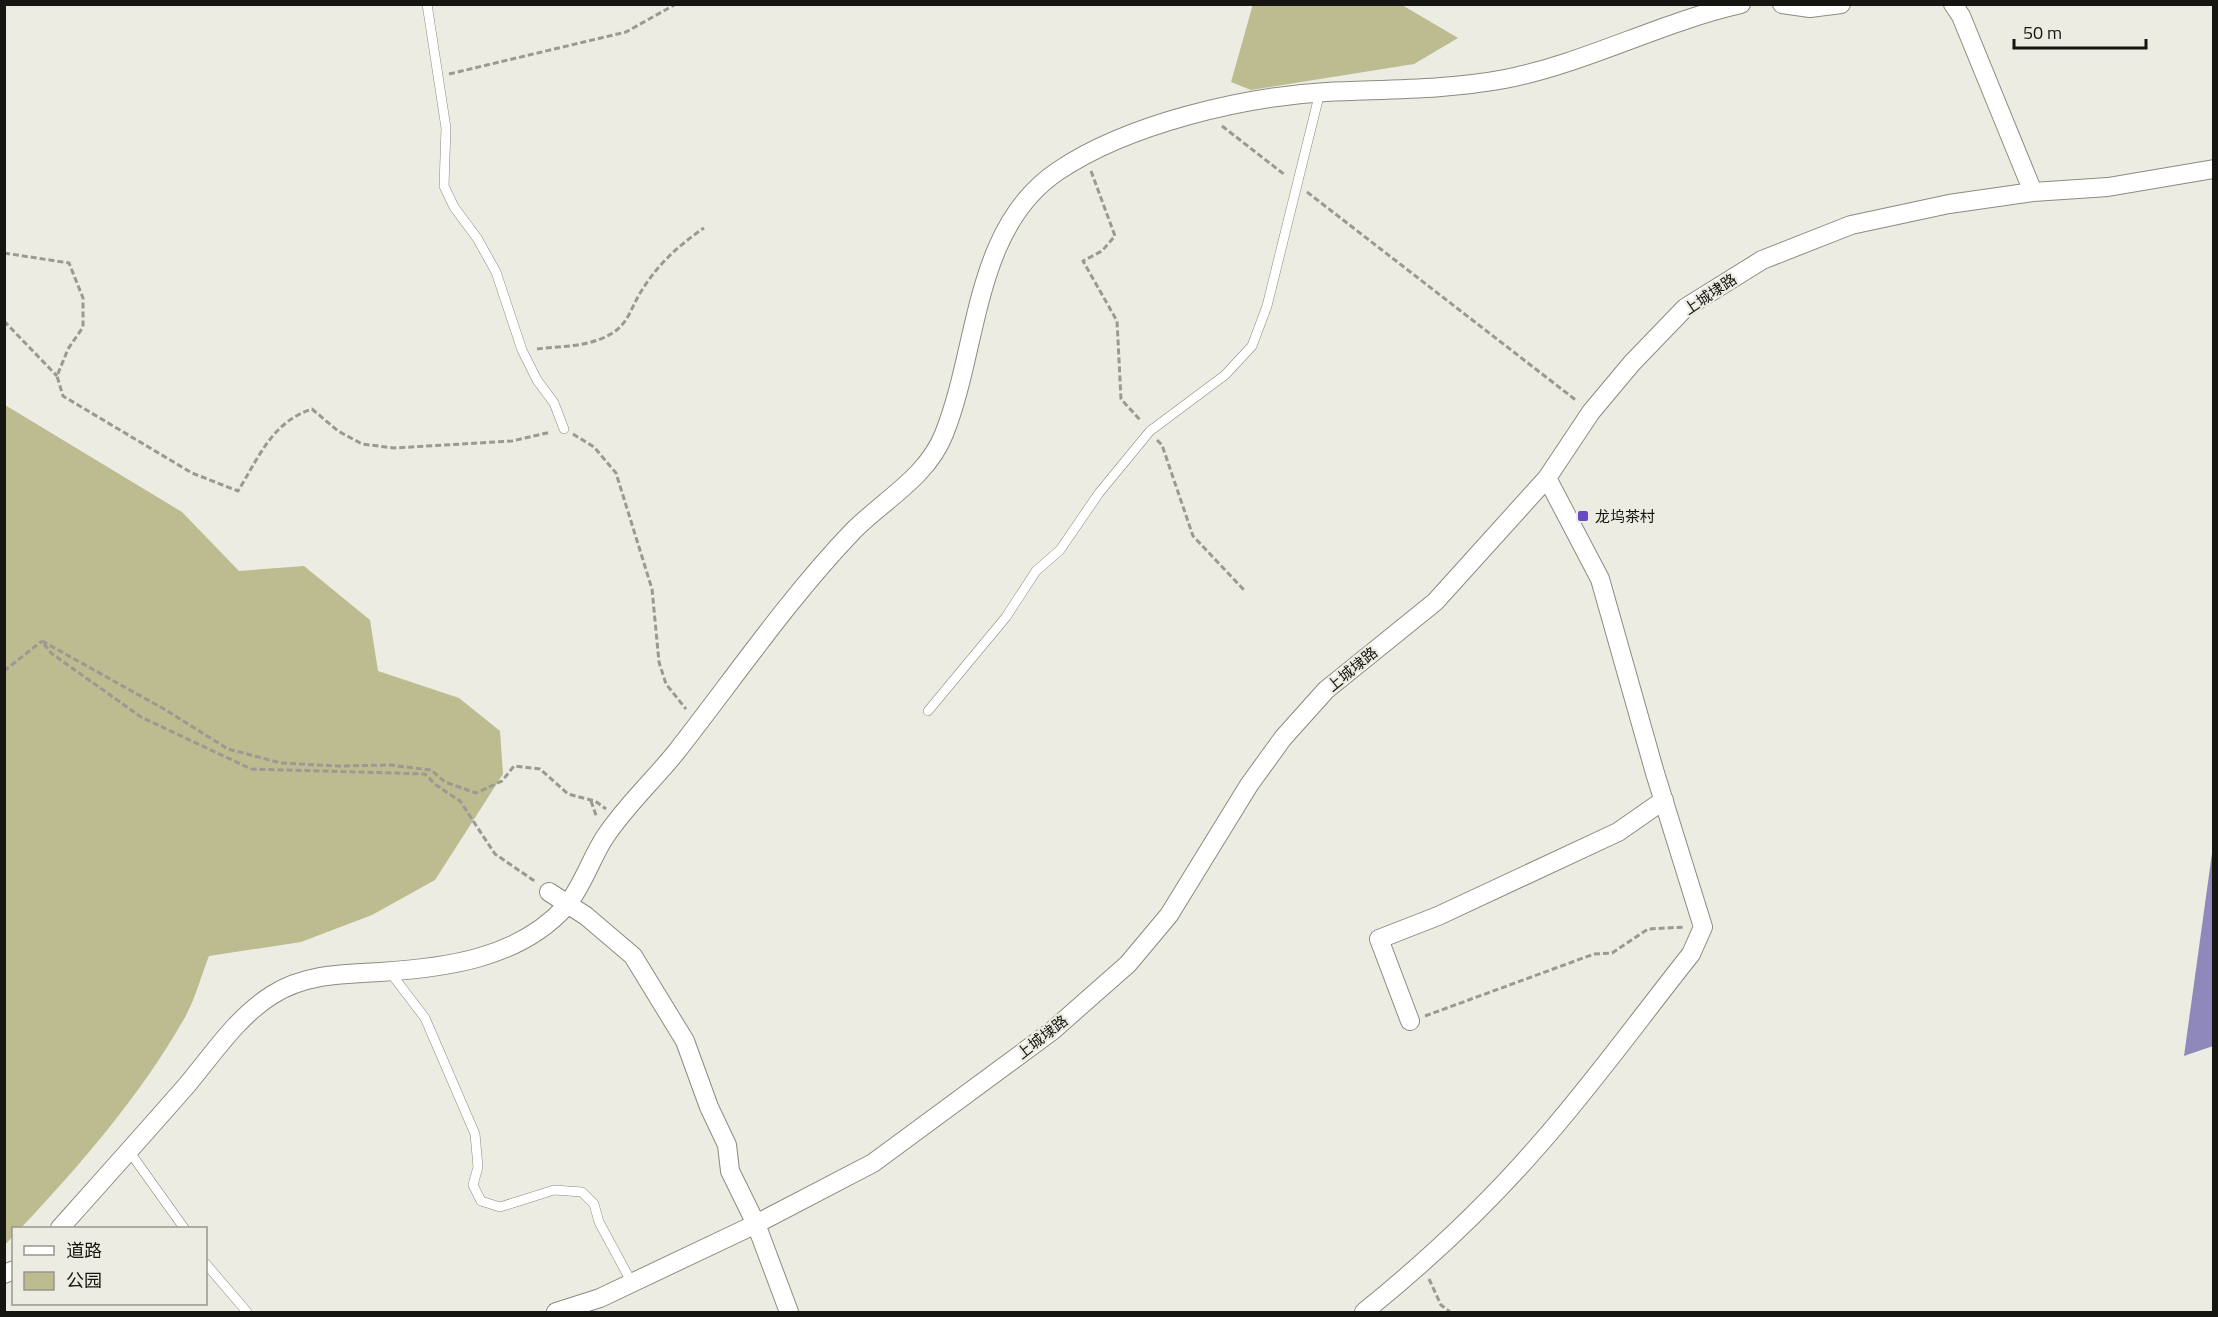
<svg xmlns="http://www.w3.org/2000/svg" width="2218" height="1317" font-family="'Titillium Web','Noto Sans SC',sans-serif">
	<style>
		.green { fill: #bdbb90 }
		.water { fill: #8f89bb }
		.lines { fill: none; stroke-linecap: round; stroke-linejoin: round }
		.lane-casing { stroke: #8b8b81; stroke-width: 10 }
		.street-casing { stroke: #8b8b81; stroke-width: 20 }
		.path { stroke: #9a9a92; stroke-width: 3; stroke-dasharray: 6 3; stroke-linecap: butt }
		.lane { stroke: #fff; stroke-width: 9 }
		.street { stroke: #fff; stroke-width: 18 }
		.poi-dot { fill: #684ac3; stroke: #ecece2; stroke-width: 2 }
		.labels { text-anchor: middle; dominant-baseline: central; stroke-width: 4.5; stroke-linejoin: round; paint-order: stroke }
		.street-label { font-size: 15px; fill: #151511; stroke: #ecece2 }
		.poi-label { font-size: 15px; fill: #151511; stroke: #ecece2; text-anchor: start }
	</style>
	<rect width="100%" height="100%" fill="#ecece2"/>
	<path class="green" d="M1253,4L1402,5L1458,38L1414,64L1251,90L1231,82Z
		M5,405L182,512L239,571L304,566L370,620L378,671L459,698L500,731L503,774L435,880L372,915L301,942L209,956C201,976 195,1000 184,1019C140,1096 81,1164 21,1228H14L13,1236L5,1245Z"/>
	<path class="water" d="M2213,846V1046L2184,1056Z"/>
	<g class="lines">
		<defs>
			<path id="lane" d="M427,4L446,128L444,186L454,207L477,238L496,272L522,350L537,380L554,403L564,429
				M928,711L1006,617L1036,571L1060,550L1099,493L1150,431L1225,375L1252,346L1267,306L1320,92
				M390,972L425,1018L475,1134L478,1167L473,1185L481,1201L500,1207L554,1190L582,1192L594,1204L599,1222L632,1283
				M129,1151L184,1228
				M206,1264L247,1312"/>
			<path id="street" d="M1782,4L1810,8L1841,4
				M1953,4L1961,16L2033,192
				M549,892L586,916L633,956L685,1041L709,1107L727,1145L730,1171L756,1224L789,1312
				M1410,1021L1379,939L1438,916L1618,832L1664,800
				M60,1228C102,1181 145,1133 187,1085C213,1054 237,1017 272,995C305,974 343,974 380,972C446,968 520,958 566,906C583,886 591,858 605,837C626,805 654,780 677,751C735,677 788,599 853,531C885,499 927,477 944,434C979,347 973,228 1058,171C1128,124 1242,97 1326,92C1386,89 1446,90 1505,79C1586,63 1661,22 1741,4
				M4,1274L14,1270
				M556,1312L600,1298L756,1224L873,1163L1052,1031L1128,964L1169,915L1249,785L1283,738L1326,690L1435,602L1547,478L1591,412L1632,363L1685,308L1762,260L1851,225L1949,204L2033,192L2108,187L2214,169
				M1364,1312C1426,1262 1485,1207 1538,1146C1592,1085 1640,1018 1691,954L1703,927L1655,773L1600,579L1547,478"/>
		</defs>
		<use href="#lane" class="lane-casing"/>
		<use href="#street" class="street-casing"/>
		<path class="path" d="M449,74L626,32L676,4
			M1222,126L1285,175
			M1091,171L1115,236L1102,251L1083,261L1117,321L1121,399L1141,421
			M1307,192L1577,401
			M4,253L69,263L83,298V327L68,349L57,376L63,396L192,473L238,491C259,457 272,422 312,409L338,431L362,444L394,448L512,441L551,432
			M4,321L57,376
			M537,349C562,346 592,347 614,332C629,322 632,305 642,290C659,263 678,246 704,228
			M573,434L594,447L616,473L652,589L659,662L666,684L686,709
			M1157,440L1162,445L1193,536L1244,590
			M42,641L164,709L228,749L281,763L338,766L390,765L431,770L445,782L476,793L502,781L514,766L540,769L568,794L595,801L606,809
			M44,644L51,653L141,717L251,769L425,774L436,785L460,801L495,854L536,882
			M4,671L42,641
			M591,801L597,818
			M1425,1016L1594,954L1612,953L1648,929L1685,927
			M1429,1279L1441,1305L1450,1312"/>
		<use href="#lane" class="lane"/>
		<use href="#street" class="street"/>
	</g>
	<rect class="poi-dot" x="1577" y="510" width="12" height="12" rx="3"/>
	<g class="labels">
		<g class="street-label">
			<text transform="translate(1710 294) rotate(-34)">上城埭路</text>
			<text transform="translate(1352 669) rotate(-39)">上城埭路</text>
			<text transform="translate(1042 1037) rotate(-38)">上城埭路</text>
		</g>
		<g class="poi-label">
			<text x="1595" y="516">龙坞茶村</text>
		</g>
	</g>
	<rect width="2218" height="1317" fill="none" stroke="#151511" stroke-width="12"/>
	<rect x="12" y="1227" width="195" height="78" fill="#ecece2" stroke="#96968e" stroke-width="1.5"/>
	<rect x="24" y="1246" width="30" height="9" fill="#ffffff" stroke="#96968e" stroke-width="1.5"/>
	<text x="66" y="1257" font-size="18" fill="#151511">道路</text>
	<rect x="24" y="1272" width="30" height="18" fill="#bdbb90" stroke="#96968e" stroke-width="1.5"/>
	<text x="66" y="1287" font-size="18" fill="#151511">公园</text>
	<path d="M2014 39v9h132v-9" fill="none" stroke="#151511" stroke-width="3"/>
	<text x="2023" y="39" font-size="18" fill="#151511" stroke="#ecece2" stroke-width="4.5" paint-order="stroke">50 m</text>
</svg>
